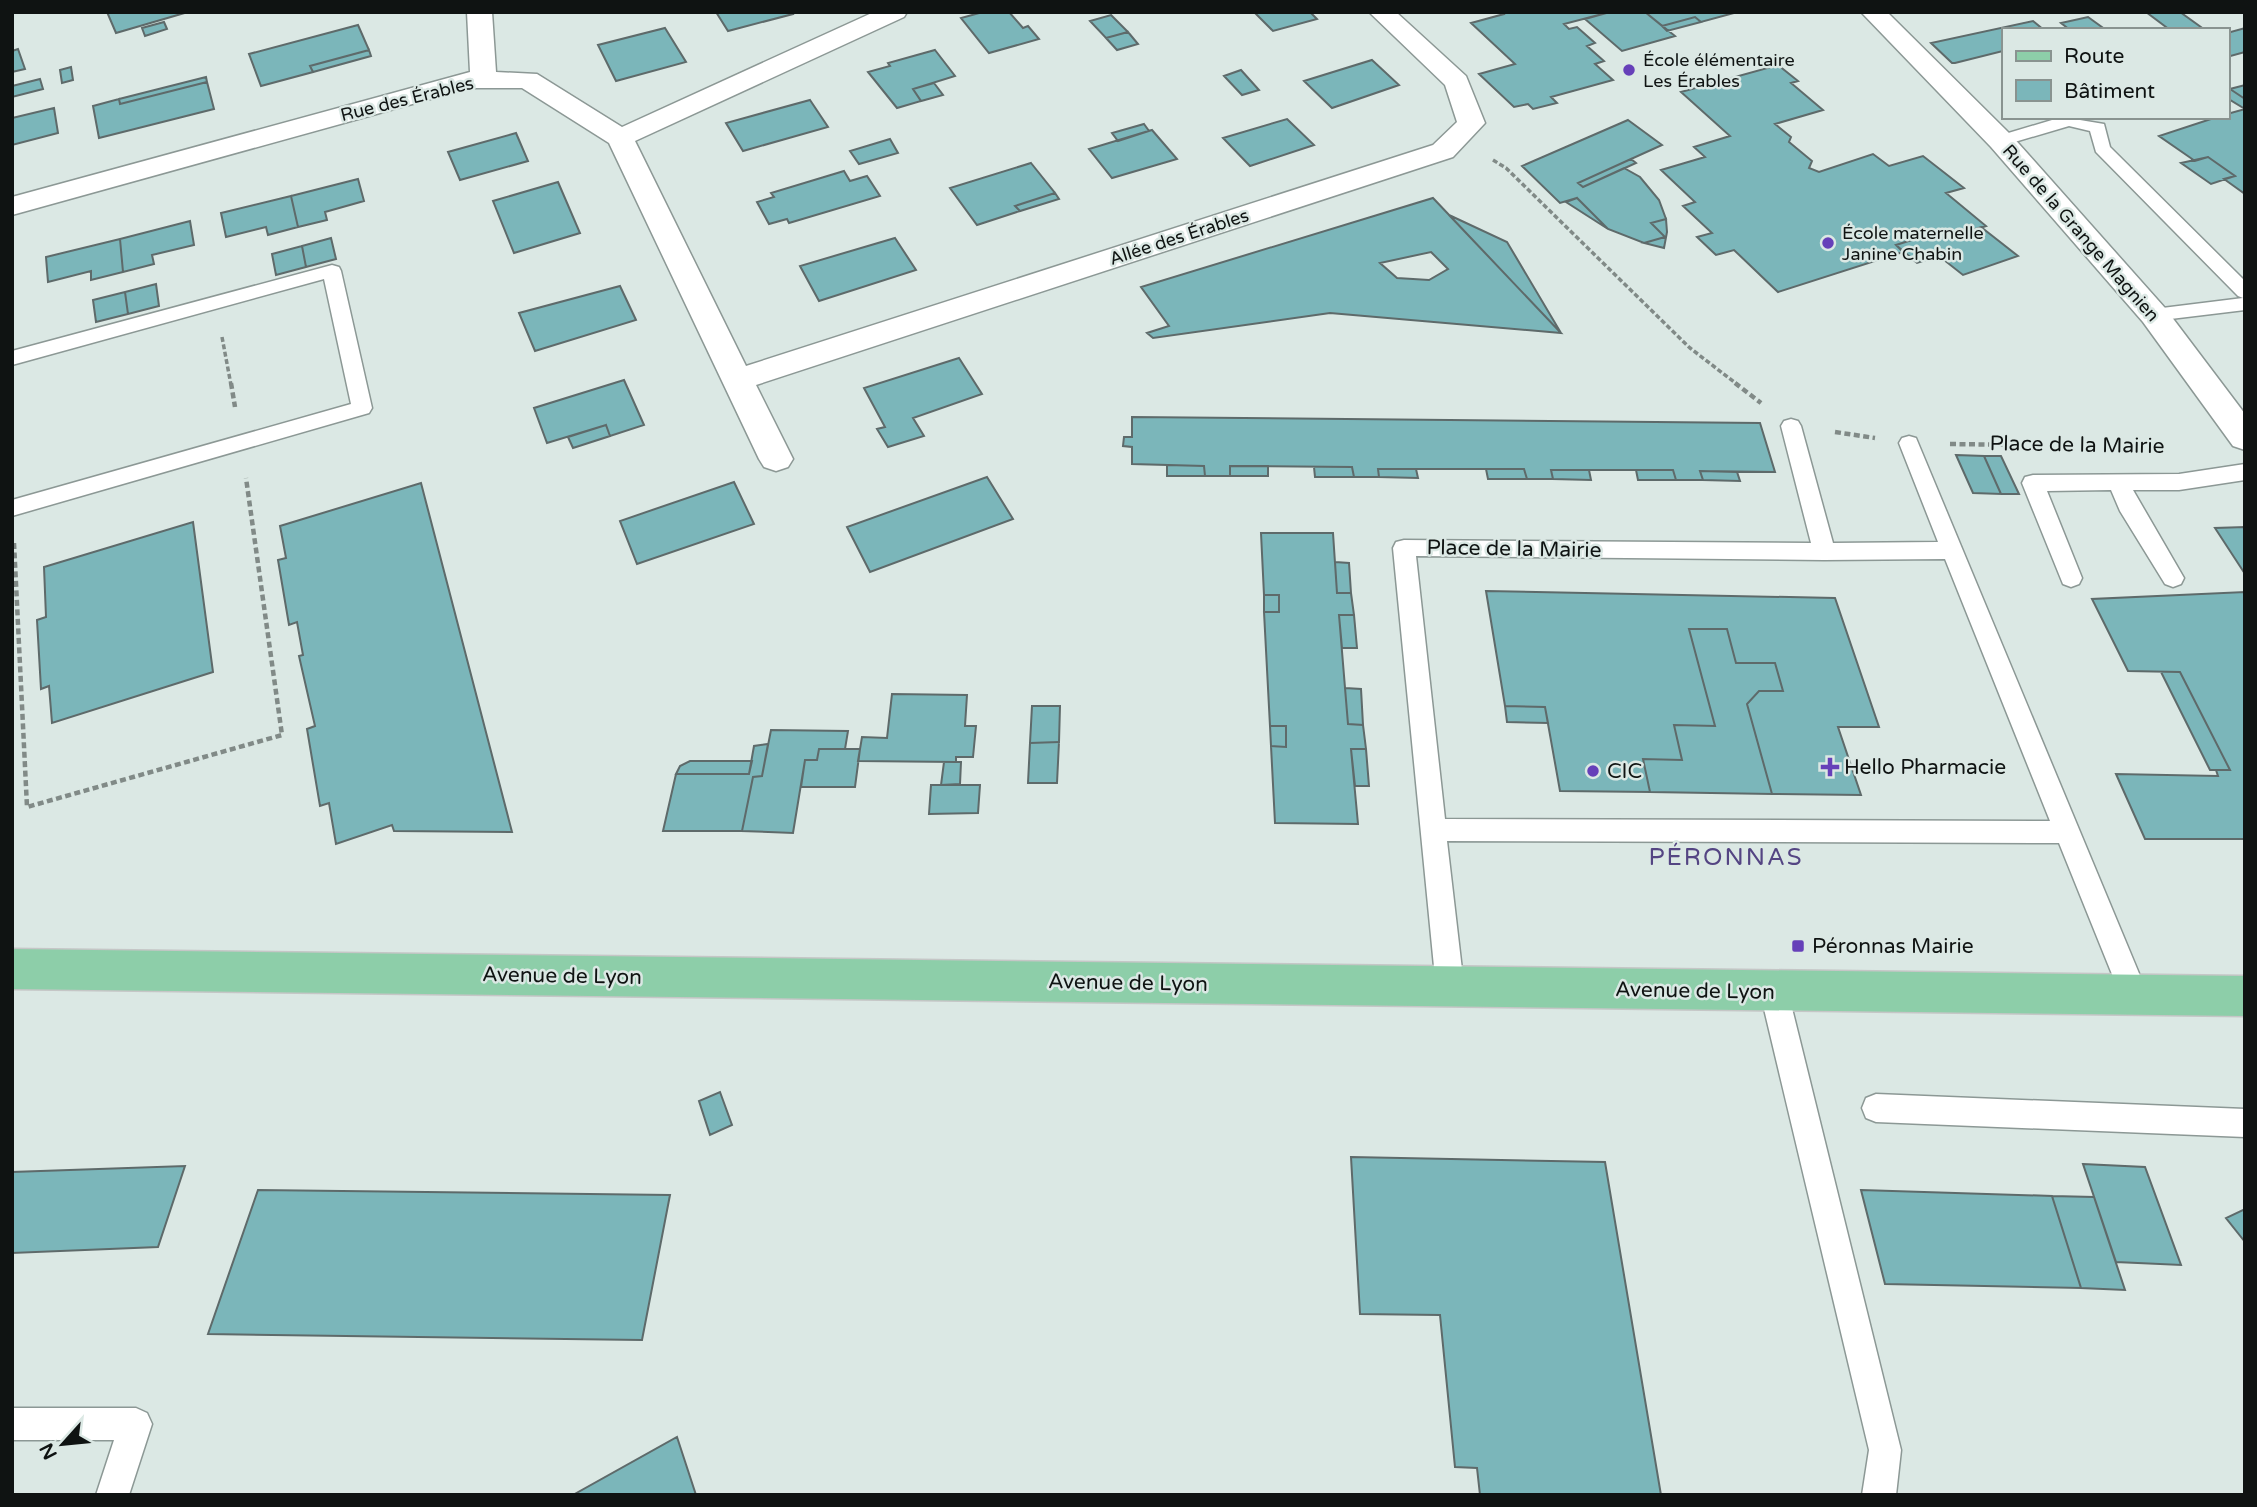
<svg xmlns="http://www.w3.org/2000/svg" width="2257" height="1507" font-family="'Varela Round',sans-serif">
	<style>
		.building { fill: #7bb6ba; stroke: #5e6a6a; stroke-width: 2; fill-rule: evenodd }
		.lines { fill: none; stroke-linecap: round; stroke-linejoin: round }
		.service-casing { stroke: #8c9895; stroke-width: 3 }
		.minor-casing { stroke: #8c9895; stroke-width: 3 }
		.primary-casing { stroke: #c5c6c6; stroke-width: 3 }
		.path-far1 { stroke: #818a87; stroke-width: 3.5; stroke-dasharray: 5 2.5; stroke-linecap: butt }
		.path { stroke: #818a87; stroke-width: 4.5; stroke-dasharray: 6 3.5; stroke-linecap: butt }
		.service { fill: #fff; fill-rule: evenodd }
		.minor { fill: #fff; fill-rule: evenodd }
		.primary { fill: #8dcea9; fill-rule: evenodd }
		.poi-dot { fill: #6640b9; stroke: #dbe8e4; stroke-width: 2.5 }
		.labels { text-anchor: middle; dominant-baseline: central; stroke-width: 5; stroke-linejoin: round; paint-order: stroke }
		.far-poi-label { font-size: 18px; fill: #0f1312; stroke: #dbe8e4; text-anchor: start }
		.far-street-label { font-size: 18px; fill: #0f1312; stroke: #dbe8e4 }
		.street-label { font-size: 21px; fill: #0f1312; stroke: #dbe8e4 }
		.poi-label { font-size: 21px; fill: #0f1312; stroke: #dbe8e4; text-anchor: start }
		.quarter-label { font-size: 24px; letter-spacing: 2px; fill: #544583; stroke: #dbe8e4 }
	</style>
	<rect width="100%" height="100%" fill="#dbe8e4"/>
	<path class="building" d="M107,12H188L116,33Z
		M716,12H792L793,14L728,31Z
		M983,12H1009L1023,28L1028,26L1039,39L989,53L961,18Z
		M1254,12H1310L1317,19L1273,31Z
		M1503,12H1610L1564,24L1569,29L1577,27L1595,43L1587,46L1604,61L1595,64L1613,80L1551,97L1557,103L1533,109L1528,104L1514,107L1479,74L1515,64L1471,23L1504,14Z
		M1610,12H1645L1675,36L1622,51L1585,19Z
		M1645,12H1734V13L1701,22L1695,17L1662,26Z
		M2146,12H2180L2205,30H2170Z
		M1111,15L1128,32L1106,38L1090,21Z
		M1695,17L1701,22L1667,31L1662,26Z
		M2088,17L2106,30H2070L2061,23Z
		M2033,21L2044,30H2003V51L1955,63H1952L1931,43Z
		M164,22L167,29L145,36L142,28Z
		M358,25L369,50L310,66L313,72L261,86L249,54Z
		M665,28L686,62L616,81L598,45Z
		M2245,28V52L2227,57V33Z
		M1128,32L1138,44L1117,50L1106,38Z
		M18,49L25,69L12,72V51Z
		M369,50L371,56L313,72L310,66Z
		M935,50L955,76L913,89L921,101L897,108L868,72L890,66L888,63Z
		M1372,60L1399,85L1332,108L1304,81Z
		M1778,65L1798,81L1791,83L1823,110L1775,124L1791,137L1789,142L1812,161L1809,168L1819,172L1873,154L1889,166L1923,156L1964,188L1946,193L1986,226L1949,238L1940,231L1896,245L1903,252L1778,292L1734,250L1716,255L1697,237L1712,233L1683,206L1695,202L1661,170L1705,157L1694,147L1730,136L1681,92Z
		M71,67L73,80L62,83L60,70Z
		M1241,70L1259,90L1242,95L1224,76Z
		M206,77L207,82L120,104L119,99Z
		M40,79L43,89L12,97V86Z
		M207,82L214,109L99,138L93,106L119,99L120,104Z
		M934,83L943,95L921,101L913,89Z
		M2245,85V99L2230,89Z
		M2230,89L2245,99V109L2227,98Z
		M810,100L828,127L743,151L726,123Z
		M54,108L58,133L12,145V118Z
		M2245,109V194L2224,179L2235,176L2208,157L2195,161L2159,136L2217,117H2227V114Z
		M1287,119L1314,145L1250,166L1223,138Z
		M1628,120L1662,145L1578,183L1583,187L1624,168L1640,177L1659,200L1666,219L1651,223L1665,237L1644,243L1608,229L1577,198L1560,203L1522,166Z
		M1144,124L1149,131L1118,141L1112,133Z
		M1152,130L1177,159L1112,178L1089,149Z
		M516,133L528,161L460,180L448,152Z
		M890,139L898,153L859,164L850,151Z
		M2208,157L2235,176L2211,184L2181,163Z
		M1631,159L1636,163L1583,187L1578,183Z
		M1031,163L1055,193L1015,206L1020,211L977,225L950,188Z
		M844,171L850,181L867,176L880,196L789,223L787,219L769,224L757,202L774,197L771,193Z
		M358,179L364,201L325,212L327,220L298,227L291,196Z
		M558,182L580,233L514,253L493,201Z
		M1055,193L1059,199L1020,211L1015,206Z
		M291,196L298,227L268,235L266,227L226,237L221,213Z
		M1433,198L1561,333L1330,313L1153,338L1147,333L1169,326L1141,287ZM1431,252L1448,269L1429,280L1397,278L1380,263Z
		M1577,198L1608,229L1566,202Z
		M1449,215L1507,242L1561,333Z
		M1666,219L1667,232L1664,248L1644,243L1665,237L1651,223Z
		M190,221L194,245L152,255L154,264L123,272L120,239Z
		M1981,227L2018,256L1963,275L1939,256L1917,263L1896,245L1940,231L1949,238Z
		M331,238L336,259L306,267L302,246Z
		M895,238L916,270L819,301L800,266Z
		M120,239L123,272L91,280V271L48,282L46,257Z
		M302,246L306,267L276,275L272,254Z
		M156,284L159,306L128,314L125,292Z
		M620,286L636,320L535,351L519,313Z
		M125,292L128,314L96,322L93,300Z
		M959,358L982,394L913,418L924,436L888,447L877,429L885,427L864,388Z
		M624,380L644,425L610,436L606,425L547,443L534,408Z
		M1132,417L1760,423L1775,472L1700,471L1703,480H1676L1673,470H1551L1553,479H1527L1524,469H1378L1379,477H1354L1352,467L1230,466V476H1205L1204,466L1132,464V447L1123,446L1124,437H1132Z
		M606,425L610,436L573,448L568,437Z
		M1956,455L1984,456L2001,494L1973,493Z
		M1984,456H2001L2019,494H2001Z
		M1167,465L1204,466L1205,476H1167Z
		M1230,466H1268V476H1230Z
		M1314,467H1352L1354,477H1315Z
		M1378,469H1416L1418,478L1379,477Z
		M1486,469H1524L1527,479H1488Z
		M1551,470H1589L1591,480L1553,479Z
		M1636,470H1673L1676,480H1638Z
		M1700,471L1737,472L1740,481L1703,480Z
		M987,477L1013,519L870,572L847,527Z
		M734,482L754,524L637,564L620,521Z
		M421,483L512,832L394,831L392,825L336,844L329,803L320,806L307,729L315,726L299,656L303,655L297,622L289,625L278,560L286,558L280,526Z
		M193,522L213,672L52,723L49,686L41,689L37,620L46,617L44,567Z
		M2245,527V574L2215,528Z
		M1261,533H1333L1337,593H1351L1354,615H1339L1348,724L1363,725L1366,749H1351L1358,824L1275,823L1271,746L1286,747V726H1270L1264,612H1279V595H1264Z
		M1335,562L1349,563L1351,593H1337Z
		M1486,591L1835,598L1879,727H1838L1861,795L1772,794L1747,704L1759,691H1783L1775,663H1736L1727,629H1689L1715,726L1674,725L1682,760L1643,759L1650,792L1560,791L1545,707L1505,706Z
		M2245,592V839H2145L2116,774L2218,776L2216,770H2230L2180,672L2128,671L2092,599Z
		M1264,595H1279V612H1264Z
		M1339,615H1354L1357,648H1342Z
		M1689,629H1727L1736,663H1775L1783,691H1759L1747,704L1772,794L1650,792L1643,759L1682,760L1674,725L1715,726Z
		M2161,672H2180L2230,770H2210Z
		M1345,688L1361,689L1363,725L1348,724Z
		M892,694L967,695L965,726H976L973,757H956V762L858,761L862,737L887,738Z
		M1032,706H1060L1059,742L1030,743Z
		M1505,706L1545,707L1548,723L1507,722Z
		M1270,726H1286V747L1271,746Z
		M771,730L848,731L845,749H819L817,760H805L793,833L742,831L753,777L762,776Z
		M1059,742L1057,783H1028L1030,743Z
		M768,744L762,776L753,777L742,831H663L676,774H749L754,746Z
		M819,749H860L855,787H801L805,760H817Z
		M1351,749H1366L1369,786H1355Z
		M690,761H752L749,774H676L680,766Z
		M944,762H961L960,784L941,785Z
		M931,785H980L978,813L929,814Z
		M720,1092L732,1125L710,1135L699,1101Z
		M1351,1157L1605,1162L1661,1495H1480L1477,1468L1455,1467L1440,1315L1360,1314Z
		M2083,1164L2145,1167L2181,1265L2116,1262Z
		M185,1166L158,1247L12,1253V1172Z
		M258,1190L670,1195L642,1340L208,1334Z
		M1861,1190L2052,1196L2081,1288L1885,1284Z
		M2052,1196L2094,1197L2125,1290L2081,1288Z
		M2245,1209V1242L2226,1218Z
		M677,1437L696,1495H573Z"/>
	<g class="lines">
		<defs>
			<path id="service" d="M2062,117L2104,124L2110,147L2245,281V310L2154,321L2147,320L2144,315L2147,310L2154,309L2243,298L2238,296L2096,152L2090,131L2069,126L2001,146L1992,141L1995,137Z
				M332,265L339,267L341,271L372,408L369,413L12,516V500L351,404L324,279L12,365V351Z
				M1791,419L1798,421L1801,426L1833,543L1938,542L1899,443L1902,438L1909,436L1916,438L2148,995L2144,1004L2134,1008L2124,1004L2059,843L1447,841L1464,987L1460,996L1450,1000L1440,996L1436,987L1393,548L1396,542L1404,540L1811,543L1781,426L1784,421ZM1416,556L1824,560L1945,559L2050,821L1445,819Z
				M2245,464V480L2179,490H2133L2184,578L2181,584L2173,587L2165,584L2120,511L2111,490L2047,491L2082,578L2079,584L2071,587L2063,584L2022,483L2025,477L2033,475L2179,474Z
				M1774,979L1784,983L1788,992L1901,1450L1896,1495H1862L1869,1450L1760,992L1764,983Z
				M1876,1094L2245,1109V1137L1876,1122L1866,1118L1862,1108L1866,1098Z
				M12,1408H136L147,1413L152,1424L129,1495H96L114,1440H12Z"/>
			<path id="minor" d="M467,12H492L496,72L537,74L622,127L874,12H907L904,17L635,141L746,366L1433,145L1457,122L1445,85L1369,12H1396L1466,76L1485,123L1453,157L756,385L793,459L788,467L776,471L764,467L759,459L609,143L522,88H470L12,215V197L470,72Z
				M1861,12H1887L2011,135L2165,308L2245,414V450L2233,446L2143,322L1991,147Z"/>
			<path id="primary" d="M12,949L2245,976V1016L12,989Z"/>
		</defs>
		<use href="#service" class="service-casing"/>
		<use href="#minor" class="minor-casing"/>
		<use href="#primary" class="primary-casing"/>
		<path class="path-far1" d="M1493,160L1506,168L1690,348L1738,385
			M222,337L231,385"/>
		<path class="path" d="M231,383L235,407
			M1735,383L1761,403
			M1835,432L1875,438
			M1950,444L2021,445
			M14,543L27,807L282,735L246,478"/>
		<use href="#service" class="service"/>
		<use href="#minor" class="minor"/>
		<use href="#primary" class="primary"/>
	</g>
	<g class="poi-dot">
		<circle cx="1629" cy="70" r="7"/>
		<circle cx="1828" cy="243" r="7"/>
		<path d="M1826.5 756.5h7v7h7v7h-7v7h-7v-7h-7v-7h7z"/>
		<circle cx="1593" cy="771" r="7"/>
		<rect x="1791" y="939" width="14" height="14" rx="3.5"/>
	</g>
	<g class="labels">
		<g class="far-poi-label">
			<text x="1643" y="60">École élémentaire<tspan x="1643" dy="21">Les Érables</tspan></text>
			<text x="1842" y="233">École maternelle<tspan x="1842" dy="21">Janine Chabin</tspan></text>
		</g>
		<g class="far-street-label">
			<text transform="translate(407 99) rotate(-14)">Rue des Érables</text>
			<text transform="translate(2081 233) rotate(49)">Rue de la Grange Magnien</text>
			<text transform="translate(1179 237) rotate(-18)">Allée des Érables</text>
		</g>
		<g class="street-label">
			<text transform="translate(2077 445) rotate(1)">Place de la Mairie</text>
			<text transform="translate(1514 549) rotate(1)">Place de la Mairie</text>
			<text transform="translate(562 976) rotate(1)">Avenue de Lyon</text>
			<text transform="translate(1128 983) rotate(1)">Avenue de Lyon</text>
			<text transform="translate(1695 991) rotate(1)">Avenue de Lyon</text>
		</g>
		<g class="poi-label">
			<text x="1844" y="767">Hello Pharmacie</text>
			<text x="1607" y="771">CIC</text>
			<text x="1812" y="946">Péronnas Mairie</text>
		</g>
		<g class="quarter-label">
			<text x="1726" y="857">PÉRONNAS</text>
		</g>
	</g>
	<rect width="2257" height="1507" fill="none" stroke="#0f1312" stroke-width="28"/>
	<rect x="2002" y="28" width="228" height="91" fill="#dbe8e4" stroke="#899390" stroke-width="2"/>
	<rect x="2016" y="51" width="35" height="10" fill="#8dcea9" stroke="#899390" stroke-width="2"/>
	<text x="2064" y="63" font-size="21" fill="#0f1312">Route</text>
	<rect x="2016" y="80" width="35" height="21" fill="#7bb6ba" stroke="#899390" stroke-width="2"/>
	<text x="2064" y="98" font-size="21" fill="#0f1312">Bâtiment</text>
	<g transform="translate(63 1444) rotate(243)" stroke="#dbe8e4" stroke-width="5" paint-order="stroke">
	<path d="M0-5L12 26L0 18L-12 26Z" fill="#0f1312"/>
	<text y="-10" font-size="19" font-weight="bold" text-anchor="middle" fill="#0f1312">N</text>
	</g>
</svg>
